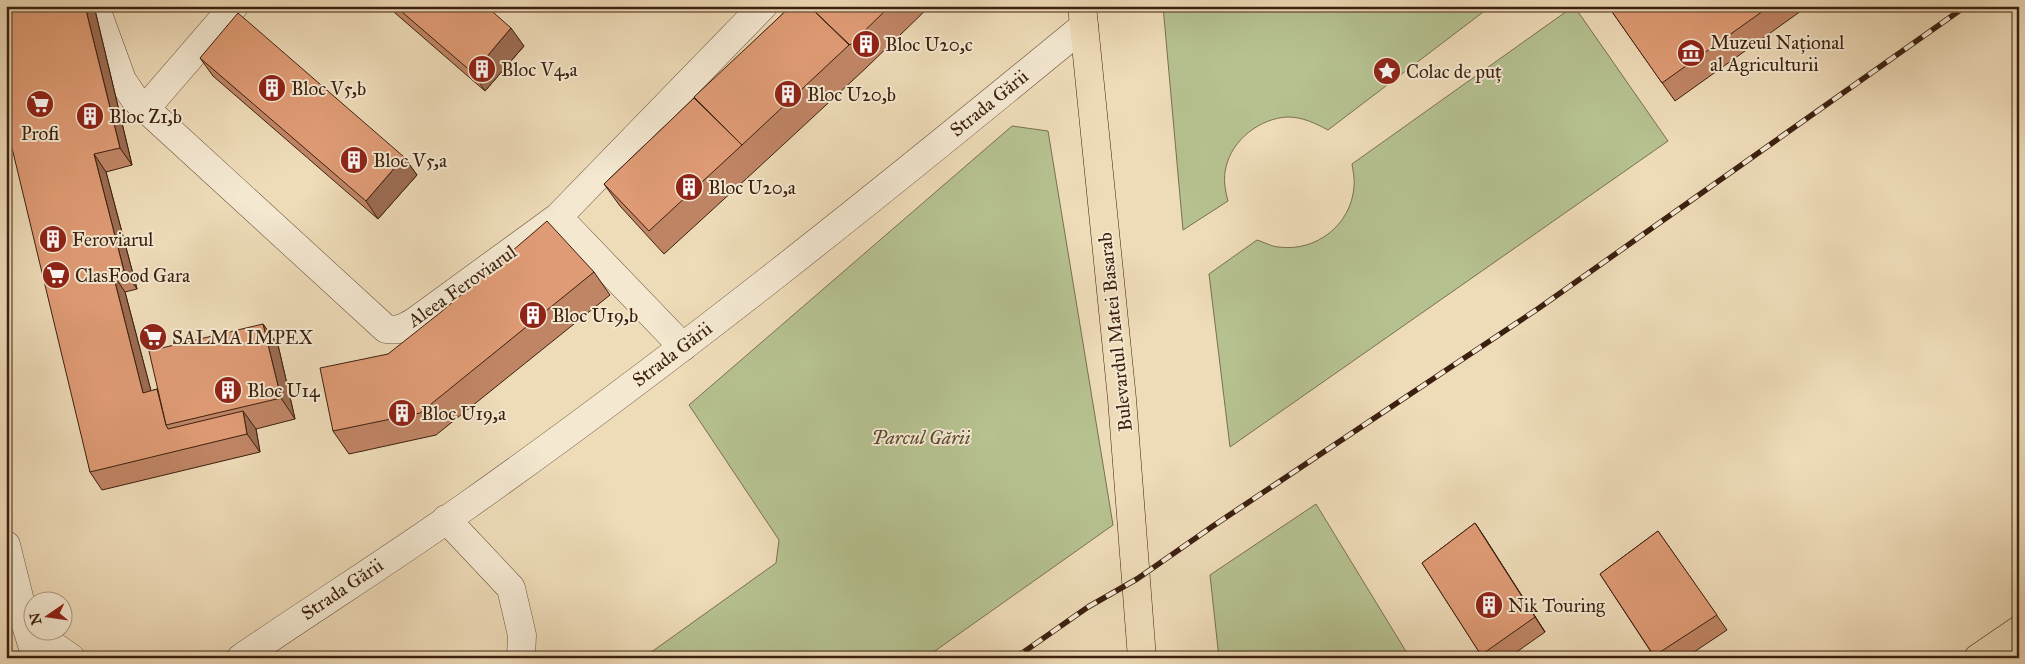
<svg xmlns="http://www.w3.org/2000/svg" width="2025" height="664" font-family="'IM FELL Great Primer',serif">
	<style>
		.green { fill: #b6c190; stroke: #797050 }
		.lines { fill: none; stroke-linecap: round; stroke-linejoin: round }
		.minor-casing { stroke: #684f39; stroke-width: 29 }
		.major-casing { stroke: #3c200f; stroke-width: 29 }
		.highway-casing { stroke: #3c200f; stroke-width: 29 }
		.minor { stroke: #f4e8d1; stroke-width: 28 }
		.major { stroke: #eedbb8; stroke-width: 28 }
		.highway { stroke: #eedbb8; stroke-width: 28 }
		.rail-casing { stroke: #3c200f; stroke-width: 5.5 }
		.rail { stroke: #f4e8d1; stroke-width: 4; stroke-dasharray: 11; stroke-linecap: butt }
		.wall { fill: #c08565; stroke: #3c200f }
		.shaded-wall { fill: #9c6c52; stroke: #3c200f }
		.building { fill: #df9b75; stroke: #3c200f }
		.labels { text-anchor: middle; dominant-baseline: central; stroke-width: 4; stroke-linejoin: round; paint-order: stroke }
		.poi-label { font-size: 19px; fill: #3c200f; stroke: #f4e8d1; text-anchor: start }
		.street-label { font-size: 19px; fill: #3c200f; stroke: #f4e8d1 }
		.park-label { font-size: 19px; font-style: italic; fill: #5a482f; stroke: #f4e8d1 }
	</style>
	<rect width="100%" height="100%" fill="#eedbb8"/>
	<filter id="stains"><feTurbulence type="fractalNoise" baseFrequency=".004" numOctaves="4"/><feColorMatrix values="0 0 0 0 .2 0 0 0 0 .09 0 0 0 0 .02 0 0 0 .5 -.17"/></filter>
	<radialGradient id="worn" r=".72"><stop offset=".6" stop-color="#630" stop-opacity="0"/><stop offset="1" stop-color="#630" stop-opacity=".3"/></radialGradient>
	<path class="green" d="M1163,6H1491L1328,130C1315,123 1302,117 1288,117C1260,118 1232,140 1226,167C1223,178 1225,190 1228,201L1183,230Z
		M1574,6L1668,141L1230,447L1209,274L1257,240C1264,242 1272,247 1279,247C1316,252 1351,225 1354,187C1355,180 1353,171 1352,164Z
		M1012,126L1048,131L1113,525L925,658H643L776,563L779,540L689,405Z
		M1316,504L1410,658H1219L1210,575Z"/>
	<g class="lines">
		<defs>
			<path id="minor" d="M95,6L122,80L134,98L386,329C398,331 404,328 414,322L558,217L763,6
				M146,108L234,6
				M558,217L683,347
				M446,519L511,588L522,635L521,658
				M6,545L26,625L36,658
				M34,632L71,658
				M241,658C315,607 392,559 465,507C679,356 882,192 1084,26"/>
			<path id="major" d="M1082,6L1122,399L1142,658"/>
			<path id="highway" d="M1978,658L2019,630"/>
		</defs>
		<use href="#minor" class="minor-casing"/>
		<use href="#major" class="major-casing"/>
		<use href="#highway" class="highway-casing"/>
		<use href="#minor" class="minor"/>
		<use href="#major" class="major"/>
		<use href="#highway" class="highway"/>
		<defs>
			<path id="rail" d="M1015,658L1088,607L1137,579L1213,526L1539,308L1966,6"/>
		</defs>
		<use href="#rail" class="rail-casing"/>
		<use href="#rail" class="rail"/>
	</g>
	<path class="wall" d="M6,6H94L132,165L106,172L137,289L125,292L151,391L157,389L263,324L278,345L295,419L256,429L260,452L102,490L90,472Z
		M387,6H486L524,46L485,91Z
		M791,6H930L866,68L758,168L664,254L620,206L604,184Z
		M1608,6H1808L1675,101Z
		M200,58L404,157L417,175L378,219L213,76Z
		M594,272L610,295L436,435L349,454L333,431L388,354Z
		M1475,523L1485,538L1545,632L1508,658H1483L1422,563Z
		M1658,531L1727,630L1685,658H1655L1600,574Z"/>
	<path class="shaded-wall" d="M85,6H94L132,165L120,148Z
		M511,28L524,46L485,91L473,73Z
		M94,154L106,172L137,289L124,271Z
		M404,157L417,175L378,219L366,201Z
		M113,274L125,292L156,410L143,393Z
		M263,324L278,345L295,419L281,398Z
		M243,411L256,429L260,452L247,434Z
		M1475,523L1485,538L1545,632L1535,617Z"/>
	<path class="building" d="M6,6H85L120,148L94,154L124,271L113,274L143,393L157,389L166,425L168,429L243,411L247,434L90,472L6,123Z
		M395,6H486L511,28L473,73Z
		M791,6H809L849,45L742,145L694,97Z
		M809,6H890L850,45Z
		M1608,6H1770L1662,83Z
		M238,13L404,157L366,201L200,58Z
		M694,98L742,145L649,231L604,184Z
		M547,221L594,272L420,413L333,431L320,368L388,354L441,312Z
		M263,324L281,398L166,425L149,351Z
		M1475,523L1535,617L1481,655L1422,563Z
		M1658,531L1717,615L1654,656L1600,574Z"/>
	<defs>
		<symbol id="building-disc" viewBox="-11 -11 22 22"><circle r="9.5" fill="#8f2418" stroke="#f4e8d1"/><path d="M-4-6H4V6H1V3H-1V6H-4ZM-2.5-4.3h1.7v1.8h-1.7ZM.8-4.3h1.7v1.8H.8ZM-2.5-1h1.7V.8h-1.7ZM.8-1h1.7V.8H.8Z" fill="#fff"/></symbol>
		<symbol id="museum-disc" viewBox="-11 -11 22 22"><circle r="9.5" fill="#8f2418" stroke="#f4e8d1"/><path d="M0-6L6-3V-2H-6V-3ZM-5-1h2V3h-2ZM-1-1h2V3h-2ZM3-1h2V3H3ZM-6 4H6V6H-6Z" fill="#fff"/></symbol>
		<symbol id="sight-disc" viewBox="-11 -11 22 22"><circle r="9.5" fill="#8f2418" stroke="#f4e8d1"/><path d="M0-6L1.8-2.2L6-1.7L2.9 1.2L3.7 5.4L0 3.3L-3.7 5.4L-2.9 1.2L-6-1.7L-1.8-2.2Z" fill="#fff"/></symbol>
		<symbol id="supermarket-disc" viewBox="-11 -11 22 22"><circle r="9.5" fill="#8f2418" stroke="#f4e8d1"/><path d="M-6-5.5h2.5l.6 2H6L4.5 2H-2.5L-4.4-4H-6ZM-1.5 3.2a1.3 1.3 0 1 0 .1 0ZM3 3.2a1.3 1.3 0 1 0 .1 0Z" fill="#fff"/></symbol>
	</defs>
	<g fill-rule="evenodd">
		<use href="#building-disc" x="850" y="28" width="32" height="32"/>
		<use href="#museum-disc" x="1675" y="37" width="32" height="32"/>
		<use href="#building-disc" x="466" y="53" width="32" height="32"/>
		<use href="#sight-disc" x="1371" y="55" width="32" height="32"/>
		<use href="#building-disc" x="256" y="72" width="32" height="32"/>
		<use href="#building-disc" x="772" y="78" width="32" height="32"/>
		<use href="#supermarket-disc" x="24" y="88" width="32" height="32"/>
		<use href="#building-disc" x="74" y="100" width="32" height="32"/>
		<use href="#building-disc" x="338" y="144" width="32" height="32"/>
		<use href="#building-disc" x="673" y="171" width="32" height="32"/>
		<use href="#building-disc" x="37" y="223" width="32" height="32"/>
		<use href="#supermarket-disc" x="40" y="259" width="32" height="32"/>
		<use href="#building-disc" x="517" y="299" width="32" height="32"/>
		<use href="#supermarket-disc" x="137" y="321" width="32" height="32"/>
		<use href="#building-disc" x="212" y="374" width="32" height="32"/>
		<use href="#building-disc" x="386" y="397" width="32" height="32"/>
		<use href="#building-disc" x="1473" y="589" width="32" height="32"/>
	</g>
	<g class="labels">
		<g class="poi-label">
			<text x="1710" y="42">Muzeul Național<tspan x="1710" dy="22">al Agriculturii</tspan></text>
			<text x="885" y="44">Bloc U20,c</text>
			<text x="501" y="69">Bloc V4,a</text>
			<text x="1406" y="71">Colac de puț</text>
			<text x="291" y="88">Bloc V5,b</text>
			<text x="807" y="94">Bloc U20,b</text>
			<text x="109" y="116">Bloc Z1,b</text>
			<text x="40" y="133" text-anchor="middle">Profi</text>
			<text x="373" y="160">Bloc V5,a</text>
			<text x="708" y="187">Bloc U20,a</text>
			<text x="72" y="239">Feroviarul</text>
			<text x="75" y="275">ClasFood Gara</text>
			<text x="552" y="315">Bloc U19,b</text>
			<text x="172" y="337">SALMA IMPEX</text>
			<text x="247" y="390">Bloc U14</text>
			<text x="421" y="413">Bloc U19,a</text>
			<text x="1508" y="605">Nik Touring</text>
		</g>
		<g class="street-label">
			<text transform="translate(989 103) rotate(-39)">Strada Gării</text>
			<text transform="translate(462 286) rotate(-35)">Aleea Feroviarul</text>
			<text transform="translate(1115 332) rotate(-96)">Bulevardul Matei Basarab</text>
			<text transform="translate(672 354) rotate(-37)">Strada Gării</text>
			<text transform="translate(342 589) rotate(-34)">Strada Gării</text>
		</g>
		<g class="park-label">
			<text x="921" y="437">Parcul Gării</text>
		</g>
	</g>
	<rect width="2025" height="664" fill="none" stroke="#eedbb8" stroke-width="25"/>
	<rect x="8" y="8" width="2010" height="649" fill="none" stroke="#3c200f" stroke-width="2.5"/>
	<rect x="12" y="12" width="2000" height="639" fill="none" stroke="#3c200f"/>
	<g transform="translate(48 616) rotate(257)"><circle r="24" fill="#f4e8d1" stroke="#aa9883"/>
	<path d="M0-4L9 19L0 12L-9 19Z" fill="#8f2418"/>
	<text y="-8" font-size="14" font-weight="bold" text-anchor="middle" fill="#3c200f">N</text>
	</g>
	<rect width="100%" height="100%" filter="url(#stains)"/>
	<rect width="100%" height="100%" fill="url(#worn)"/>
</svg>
